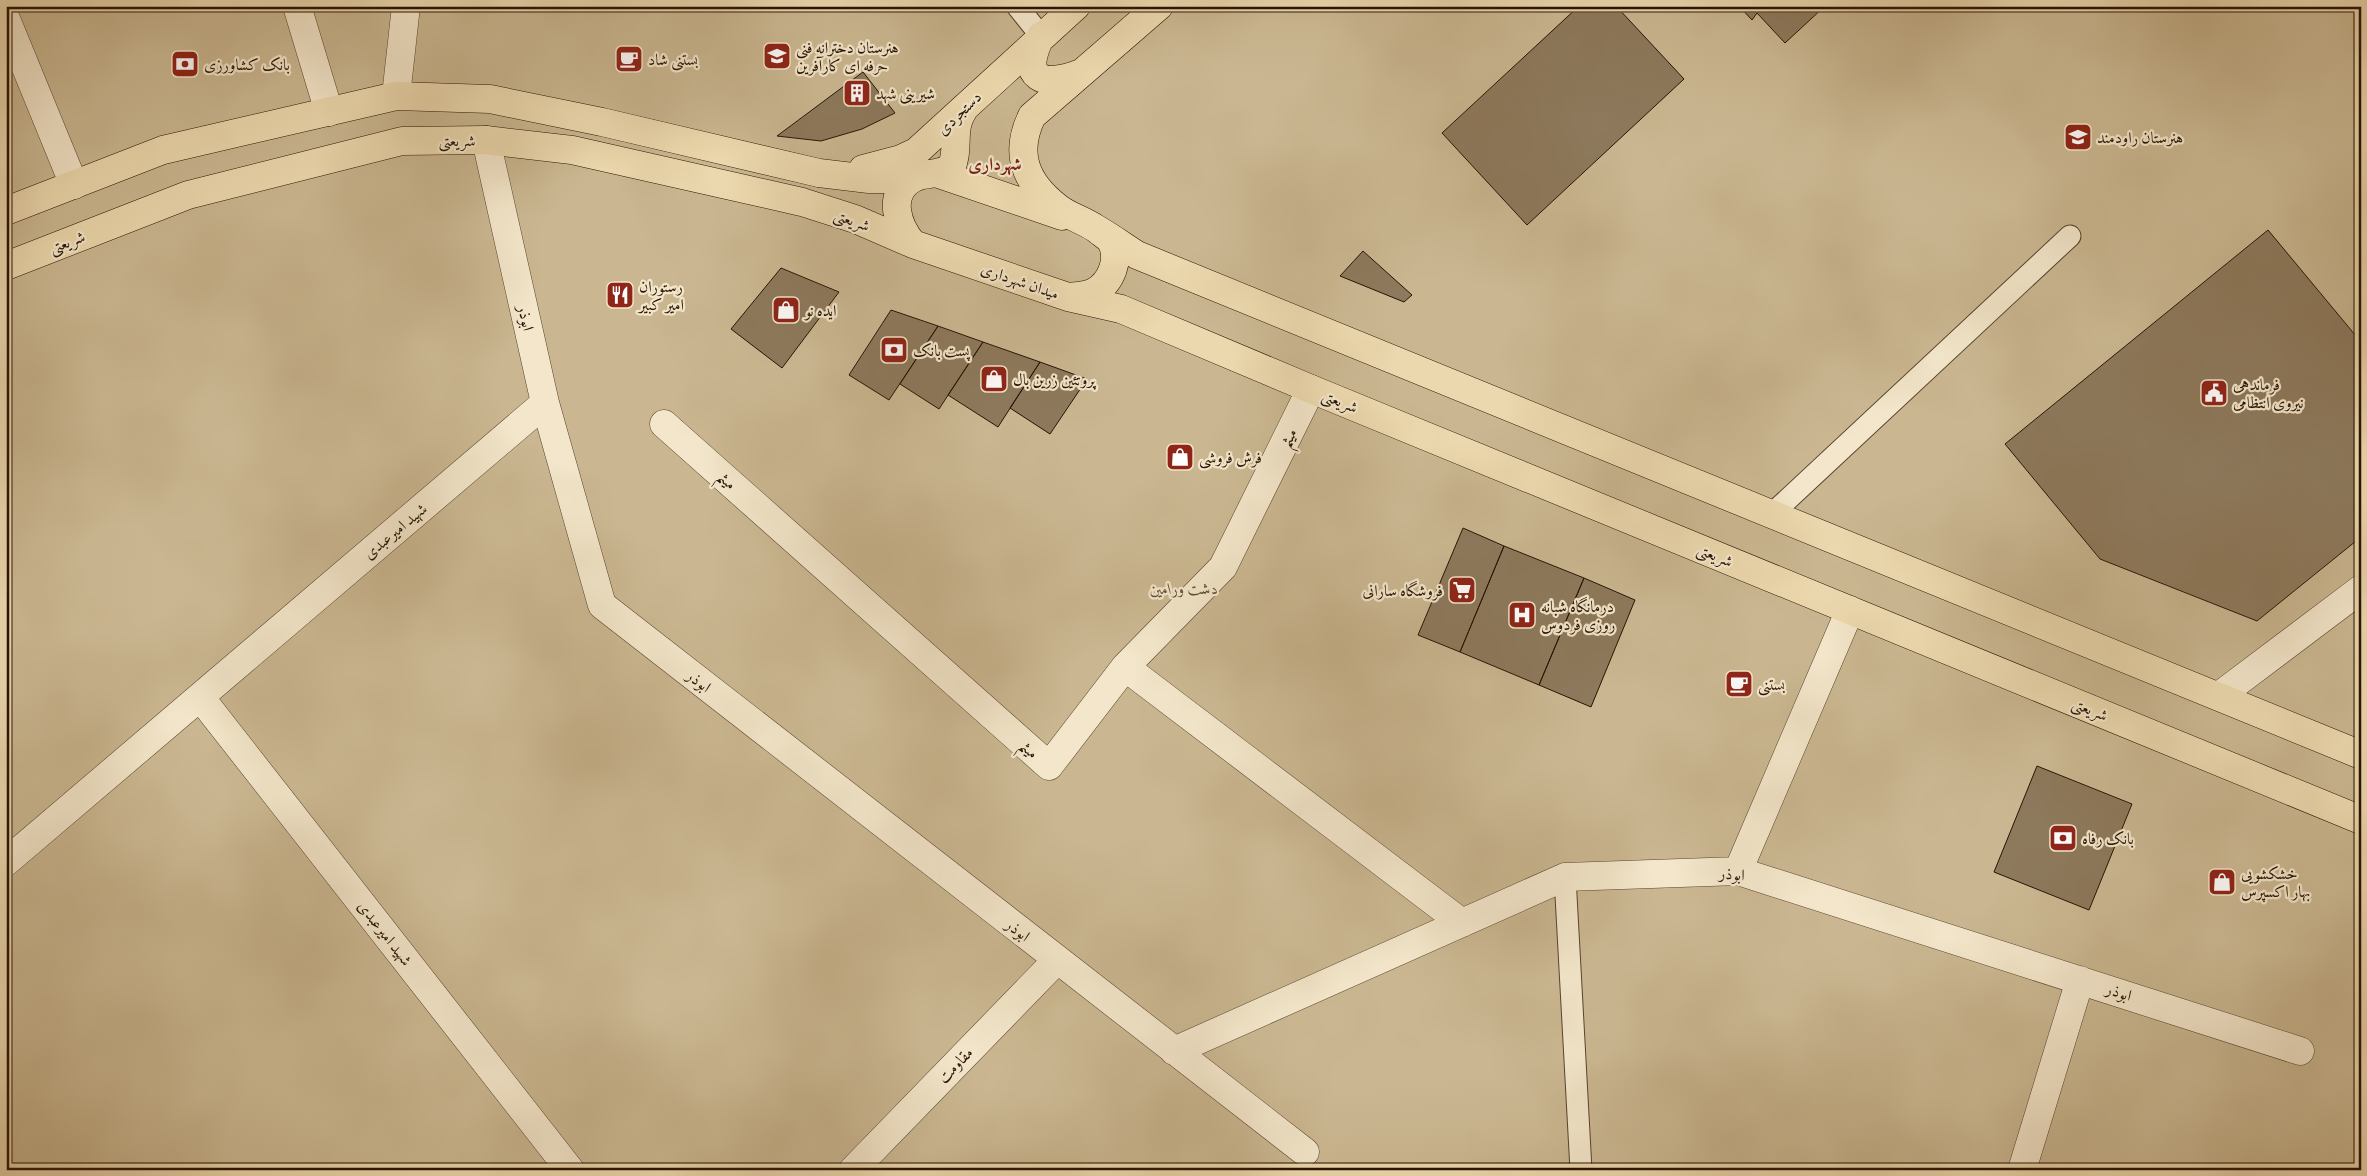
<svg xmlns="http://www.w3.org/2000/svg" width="2367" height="1176" font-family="'EB Garamond',Amiri,serif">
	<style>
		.green { fill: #cab791; stroke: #78654a }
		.building { fill: #8d795c; stroke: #261303 }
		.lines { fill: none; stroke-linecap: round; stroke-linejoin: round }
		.service-casing { stroke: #58442e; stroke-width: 23 }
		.minor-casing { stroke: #58442e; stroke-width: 29 }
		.primary-casing { stroke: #261303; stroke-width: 29 }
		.service { stroke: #f3e6ca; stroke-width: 21 }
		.minor { stroke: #f3e6ca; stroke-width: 28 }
		.primary { stroke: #ecd8ae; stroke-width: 28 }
		.labels { text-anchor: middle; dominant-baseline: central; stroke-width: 4.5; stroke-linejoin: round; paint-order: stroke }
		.poi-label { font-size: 16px; fill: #261303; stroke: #f3e6ca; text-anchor: start }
		.street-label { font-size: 16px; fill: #261303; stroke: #f3e6ca }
		.park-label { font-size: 16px; font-style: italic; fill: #5f4c35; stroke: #f3e6ca }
		.neighbourhood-label { font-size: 18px; font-weight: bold; fill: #7a1f14; stroke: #f3e6ca }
	</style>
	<rect width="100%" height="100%" fill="#ecd8ae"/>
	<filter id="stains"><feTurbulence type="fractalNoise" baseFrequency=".004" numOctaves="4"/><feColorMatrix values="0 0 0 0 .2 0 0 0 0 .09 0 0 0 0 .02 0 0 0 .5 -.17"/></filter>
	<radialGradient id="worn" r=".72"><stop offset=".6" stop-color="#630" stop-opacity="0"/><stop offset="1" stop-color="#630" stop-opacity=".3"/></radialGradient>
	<path class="green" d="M6,6H2361V1170H6Z"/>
	<path class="building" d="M1579,6H1616L1684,79L1527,225L1442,133Z
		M1739,6H1825L1785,43L1757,13L1752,20Z
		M863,72L895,113L862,129L821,141L777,136Z
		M2268,230L2361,342V537L2257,621L2100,559L2005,444Z
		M1363,251L1412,295L1404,302L1340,276Z
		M781,268L839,292L782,368L731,329Z
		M891,310L938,326L889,400L849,375Z
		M938,326L983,342L939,409L900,384Z
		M983,342L1040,362L998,427L948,395Z
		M1040,362L1087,379L1050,434L1010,408Z
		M1463,528L1504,546L1460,652L1418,635Z
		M1504,546L1584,578L1539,685L1460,652Z
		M1584,578L1635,600L1591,707L1539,685Z
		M2037,766L2132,804L2089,910L1994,872Z"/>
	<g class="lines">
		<defs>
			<path id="service" d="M1017,6L1041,36
				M1772,514L2070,236
				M1565,877L1581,1170"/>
			<path id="minor" d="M297,6L329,112
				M6,19L74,185
				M396,96L406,6
				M486,140L545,403L602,605L1305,1152
				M664,424L1049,766L1125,667L1223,567L1311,389
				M1125,667L1462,923
				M2219,696L2361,589
				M200,697L570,1170
				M6,862L545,403
				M1738,871L1850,610
				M1174,1051L1565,877L1738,871L2300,1051
				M853,1170L1057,960
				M2022,1170L2080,980"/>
			<path id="primary" d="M1159,6L1032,116C1014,153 1025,182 1057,207C1068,216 1083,220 1095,228C1109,236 1123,246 1137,255L2361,755
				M1041,36C1019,79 1042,88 1081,73
				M863,169L901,159L916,152L1076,6
				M939,174L1062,216
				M6,211L163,150L396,96L490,99L602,122L819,173L869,179H912
				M913,244C898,227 886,194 912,179C925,171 940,177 952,166C960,146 950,130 964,109
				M6,266L188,195L402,141L486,140L572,150L802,202L855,219L913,244L1068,297C1077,296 1086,296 1094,292C1111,283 1121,259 1111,241C1108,237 1103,234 1099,231
				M1068,297L1121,309L1311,389L2361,820"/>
		</defs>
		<use href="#service" class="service-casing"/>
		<use href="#minor" class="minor-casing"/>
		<use href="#primary" class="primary-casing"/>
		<use href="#service" class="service"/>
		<use href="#minor" class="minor"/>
		<use href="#primary" class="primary"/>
	</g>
	<defs>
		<symbol id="school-square" viewBox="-11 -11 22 22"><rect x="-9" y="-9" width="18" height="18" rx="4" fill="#8f2418" stroke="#f3e6ca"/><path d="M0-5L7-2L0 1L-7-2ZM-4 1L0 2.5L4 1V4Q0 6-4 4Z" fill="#fff"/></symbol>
		<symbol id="cafe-square" viewBox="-11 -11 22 22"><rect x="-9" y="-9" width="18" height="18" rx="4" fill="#8f2418" stroke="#f3e6ca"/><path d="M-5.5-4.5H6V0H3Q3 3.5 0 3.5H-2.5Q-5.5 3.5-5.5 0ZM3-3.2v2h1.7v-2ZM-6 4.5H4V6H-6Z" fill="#fff"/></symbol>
		<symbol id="bank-square" viewBox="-11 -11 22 22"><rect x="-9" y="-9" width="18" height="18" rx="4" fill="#8f2418" stroke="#f3e6ca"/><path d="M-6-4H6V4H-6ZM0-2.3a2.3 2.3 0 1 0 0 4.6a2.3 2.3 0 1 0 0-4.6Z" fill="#fff"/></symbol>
		<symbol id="building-square" viewBox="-11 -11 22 22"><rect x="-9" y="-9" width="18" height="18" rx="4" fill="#8f2418" stroke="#f3e6ca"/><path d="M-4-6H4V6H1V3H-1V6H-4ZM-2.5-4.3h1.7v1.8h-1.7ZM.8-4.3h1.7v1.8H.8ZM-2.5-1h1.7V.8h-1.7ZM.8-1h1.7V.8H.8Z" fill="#fff"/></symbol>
		<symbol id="restaurant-square" viewBox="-11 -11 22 22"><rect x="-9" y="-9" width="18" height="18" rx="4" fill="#8f2418" stroke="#f3e6ca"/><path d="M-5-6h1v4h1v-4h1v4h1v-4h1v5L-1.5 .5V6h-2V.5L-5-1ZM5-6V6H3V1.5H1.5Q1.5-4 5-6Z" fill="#fff"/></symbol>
		<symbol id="shop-square" viewBox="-11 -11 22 22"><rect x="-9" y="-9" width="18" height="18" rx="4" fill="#8f2418" stroke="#f3e6ca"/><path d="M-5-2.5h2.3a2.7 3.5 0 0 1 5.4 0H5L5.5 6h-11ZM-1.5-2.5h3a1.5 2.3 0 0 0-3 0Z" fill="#fff"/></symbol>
		<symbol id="civic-square" viewBox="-11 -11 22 22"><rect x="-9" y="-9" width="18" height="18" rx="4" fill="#8f2418" stroke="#f3e6ca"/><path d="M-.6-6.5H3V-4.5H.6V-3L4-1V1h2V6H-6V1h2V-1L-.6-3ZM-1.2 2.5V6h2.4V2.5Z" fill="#fff"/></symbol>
		<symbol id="supermarket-square" viewBox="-11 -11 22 22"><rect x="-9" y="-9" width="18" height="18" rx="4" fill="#8f2418" stroke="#f3e6ca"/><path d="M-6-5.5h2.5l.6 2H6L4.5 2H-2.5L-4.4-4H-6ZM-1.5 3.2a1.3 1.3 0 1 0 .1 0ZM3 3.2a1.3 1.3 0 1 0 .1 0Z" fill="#fff"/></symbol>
		<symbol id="hospital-square" viewBox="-11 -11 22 22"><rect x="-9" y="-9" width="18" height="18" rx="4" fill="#8f2418" stroke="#f3e6ca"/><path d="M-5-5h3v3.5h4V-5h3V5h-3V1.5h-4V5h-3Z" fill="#fff"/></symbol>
	</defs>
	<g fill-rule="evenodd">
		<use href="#school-square" x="761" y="40" width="32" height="32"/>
		<use href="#cafe-square" x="613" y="43" width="32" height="32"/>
		<use href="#bank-square" x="169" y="48" width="32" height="32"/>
		<use href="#building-square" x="841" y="77" width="32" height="32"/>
		<use href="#school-square" x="2062" y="121" width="32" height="32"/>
		<use href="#restaurant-square" x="604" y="279" width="32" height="32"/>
		<use href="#shop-square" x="770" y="294" width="32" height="32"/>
		<use href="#bank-square" x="878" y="334" width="32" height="32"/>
		<use href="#shop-square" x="978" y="363" width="32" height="32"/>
		<use href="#civic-square" x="2198" y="377" width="32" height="32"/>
		<use href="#shop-square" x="1164" y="441" width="32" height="32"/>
		<use href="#supermarket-square" x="1446" y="574" width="32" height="32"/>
		<use href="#hospital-square" x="1506" y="599" width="32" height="32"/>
		<use href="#cafe-square" x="1723" y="668" width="32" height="32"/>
		<use href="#bank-square" x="2047" y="822" width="32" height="32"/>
		<use href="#shop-square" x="2206" y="866" width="32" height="32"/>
	</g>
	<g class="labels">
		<g class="poi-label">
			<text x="796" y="47">هنرستان دخترانه فنی<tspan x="796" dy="18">حرفه ای کارآفرین</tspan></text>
			<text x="648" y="59">بستنی شاد</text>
			<text x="204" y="64">بانک کشاورزی</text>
			<text x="876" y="93">شیرینی شهد</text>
			<text x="2097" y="137">هنرستان راودمند</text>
			<text x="639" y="286">رستوران<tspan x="639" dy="18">امیر کبیر</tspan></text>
			<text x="805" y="310">ایده نو</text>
			<text x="913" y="350">پست بانک</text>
			<text x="1013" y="379">پروتئین زرین بال</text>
			<text x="2233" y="384">فرماندهی<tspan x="2233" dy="18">نیروی انتظامی</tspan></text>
			<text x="1199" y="457">فرش فروشی</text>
			<text x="1443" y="590" text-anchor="end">فروشگاه سارانی</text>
			<text x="1541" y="606">درمانگاه شبانه<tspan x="1541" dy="18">روزی فردوس</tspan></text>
			<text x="1758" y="684">بستنی</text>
			<text x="2082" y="838">بانک رفاه</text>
			<text x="2241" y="873">خشکشویی<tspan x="2241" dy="18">بهار اکسپرس</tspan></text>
		</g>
		<g class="street-label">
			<text transform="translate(959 113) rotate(-44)">دستجردی</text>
			<text x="457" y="140">شریعتی</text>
			<text transform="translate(852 220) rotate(20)">شریعتی</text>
			<text transform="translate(67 242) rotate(-21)">شریعتی</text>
			<text transform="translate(1020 281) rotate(19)">میدان شهرداری</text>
			<text transform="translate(526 318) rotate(77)">ابوذر</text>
			<text transform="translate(1340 401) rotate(22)">شریعتی</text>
			<text transform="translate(1288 438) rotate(-63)">میثم</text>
			<text transform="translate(727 480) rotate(42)">میثم</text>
			<text transform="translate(395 531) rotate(-40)">شهید امیرعبدی</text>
			<text transform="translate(1715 555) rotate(22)">شریعتی</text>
			<text transform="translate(699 681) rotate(38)">ابوذر</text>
			<text transform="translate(2090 709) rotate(22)">شریعتی</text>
			<text transform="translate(1029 749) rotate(42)">میثم</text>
			<text transform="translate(1732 874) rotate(5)">ابوذر</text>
			<text transform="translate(1018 930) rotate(38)">ابوذر</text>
			<text transform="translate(385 933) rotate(52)">شهید امیرعبدی</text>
			<text transform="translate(2119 992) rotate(18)">ابوذر</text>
			<text transform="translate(955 1065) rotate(-46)">مقاومت</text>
		</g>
		<g class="park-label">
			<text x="1184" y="588">دشت ورامین</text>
		</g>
		<g class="neighbourhood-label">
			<text x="995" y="163">شهرداری</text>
		</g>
	</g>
	<rect width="2367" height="1176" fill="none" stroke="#ecd8ae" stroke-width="25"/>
	<rect x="8" y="8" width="2352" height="1161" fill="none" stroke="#261303" stroke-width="2.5"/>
	<rect x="12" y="12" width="2342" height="1151" fill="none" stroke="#261303"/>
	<rect width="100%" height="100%" filter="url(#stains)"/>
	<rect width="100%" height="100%" fill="url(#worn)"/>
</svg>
